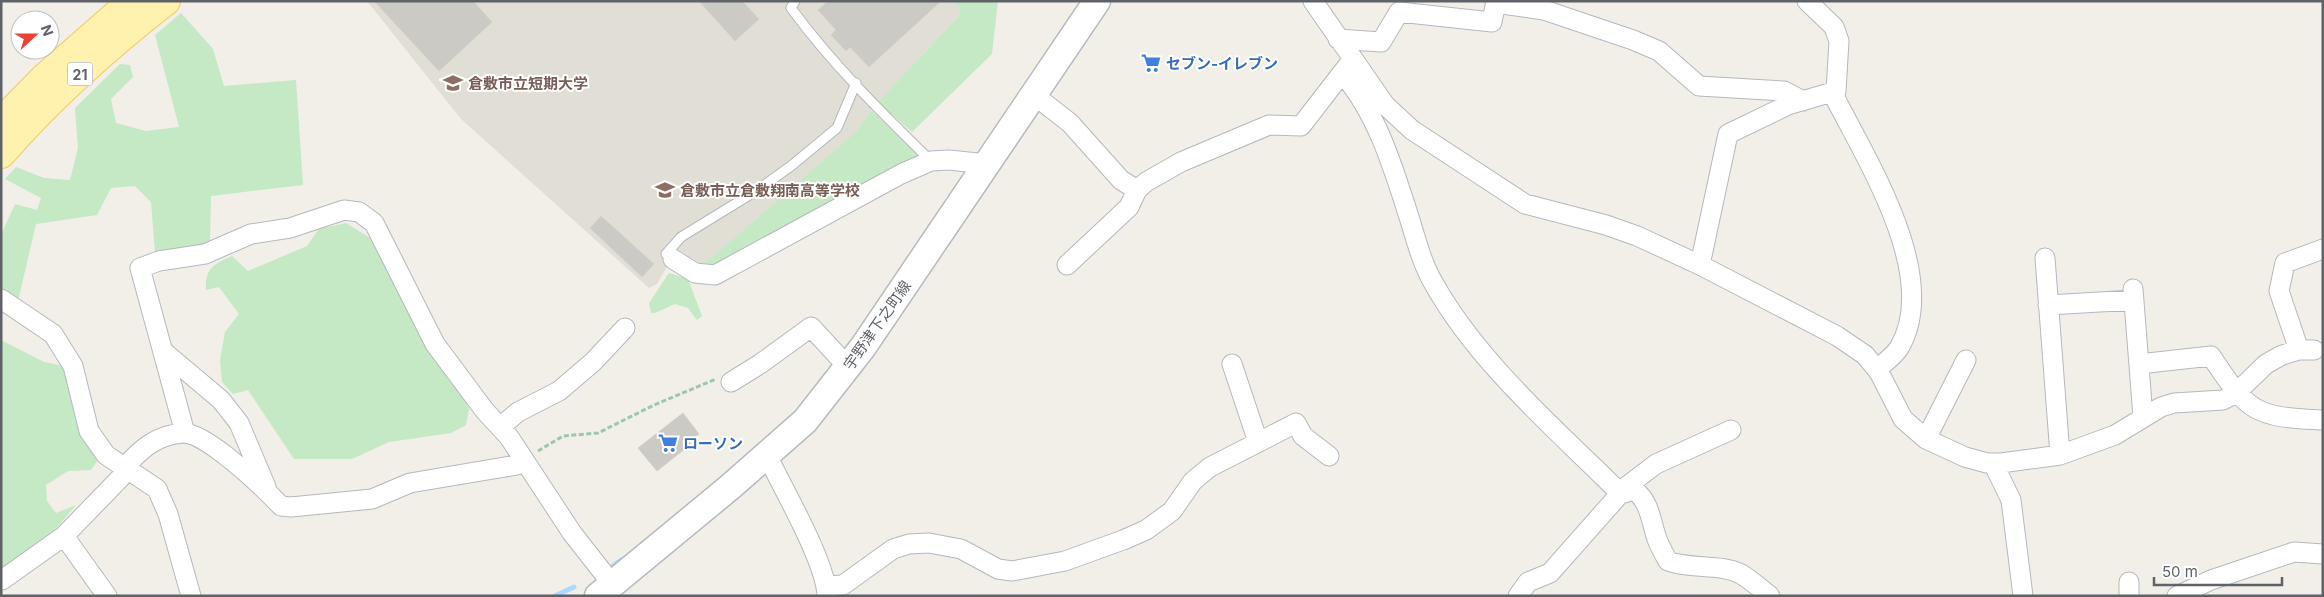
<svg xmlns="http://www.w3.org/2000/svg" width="2324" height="597" font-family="Inter,'Noto Sans JP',sans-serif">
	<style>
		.education { fill: #e1ded6 }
		.green { fill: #c5e8c5 }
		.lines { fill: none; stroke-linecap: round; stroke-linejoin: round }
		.stream { stroke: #aadaff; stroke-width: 5 }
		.building { fill: #cccac5; stroke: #d6d1c6 }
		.lane-casing { stroke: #b5b8bc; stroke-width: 11 }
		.street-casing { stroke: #b5b8bc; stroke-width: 21 }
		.secondary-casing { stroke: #b6babf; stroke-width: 29 }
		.primary-casing { stroke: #f2c960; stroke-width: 30 }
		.path { stroke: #9cc7a9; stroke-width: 3; stroke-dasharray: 5 2.5; stroke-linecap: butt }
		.lane { stroke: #fff; stroke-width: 9 }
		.street { stroke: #fff; stroke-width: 19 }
		.secondary { stroke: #fff; stroke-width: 26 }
		.primary { stroke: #fff2af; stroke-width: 28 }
		.labels { text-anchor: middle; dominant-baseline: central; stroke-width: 4; stroke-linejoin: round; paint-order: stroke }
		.shield { fill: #fff; stroke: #8f9295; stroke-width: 1 }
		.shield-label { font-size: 14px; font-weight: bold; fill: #5f6368 }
		.shop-label { font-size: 15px; font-weight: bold; fill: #366cbe; stroke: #fff; text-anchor: start }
		.education-label { font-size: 15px; font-weight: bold; fill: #785e54; stroke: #fff; text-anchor: start }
		.street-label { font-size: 15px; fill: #5f6368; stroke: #fff }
	</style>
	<rect width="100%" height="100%" fill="#f1efe8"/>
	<path class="education" d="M367,1H965L958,17L871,110L858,131L703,265L677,249L657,284L649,288L461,119Z"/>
	<path class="green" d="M953,1H998L992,54L912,132L878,102L958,17L961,9Z
		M181,13L213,49L224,86L296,80L303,185L211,196L210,244L155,253L151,202L135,186L111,188L97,215L36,224L18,301L1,290V235L15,204L37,210L41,198L5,179L16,167L44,178L70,180L78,148L75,108L120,64L130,65L133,77L111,99L116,123L146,131L179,127L155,35Z
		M871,110L919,156L712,269L703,265L857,131Z
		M346,223L375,241L460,390L469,409L466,425L451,433L389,442L352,459H294L248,390L233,394L222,382L220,360L225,332L239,314L219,287L206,290C205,269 213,264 232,256L248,271L307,246L319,229Z
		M669,273L688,279L702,316L697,320L688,308L675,304L655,313H651L649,303Z
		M1,340L44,362L64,366L98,460L91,470L68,471L46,485L47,501L56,513L76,505L55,530L1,571Z"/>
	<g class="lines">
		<path class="stream" d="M609,569L621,560
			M555,596L574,587"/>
	</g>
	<path class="building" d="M374,1H473L492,22L439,71Z
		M699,1H742L759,19L735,41Z
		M828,1H941L869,67L850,47L846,51L831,35L836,30L818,10Z
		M601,216L654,264L642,277L590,228Z
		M683,413L699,434L689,442L691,444L657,471L638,448Z"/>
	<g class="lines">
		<defs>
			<path id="lane" d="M795,1L791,8C832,64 882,113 931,161
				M670,257L666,254L681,237L756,191L791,166L837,128L856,83"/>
			<path id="street" d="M1313,1L1385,105L1412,130L1525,204L1606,225L1637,236L1700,265L1837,336L1865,355L1879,372L1903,419L1926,439L1965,457L1987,463H2001L2060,455L2115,435L2161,407L2174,403L2223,400L2236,393L2266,364L2282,355L2299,350H2314
				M1495,3L1544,10L1633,40L1659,51L1699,86L1784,91L1803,101
				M1338,39L1381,42L1399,12L1492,22L1496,1
				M1342,73C1377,113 1393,167 1409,217C1416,239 1422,264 1434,284C1479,364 1557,430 1621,494L1634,490C1650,501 1651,522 1657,539C1660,547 1664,554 1668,561C1691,570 1719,563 1741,574C1751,580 1761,589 1770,596
				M1832,92C1865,158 1942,276 1899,348C1894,356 1884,363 1877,369
				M1034,95L1070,123L1121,180L1137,190
				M2045,258L2060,455
				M673,259L695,273L715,275L901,174L931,161L949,160L987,164
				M1067,265L1129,207L1137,190L1146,182L1181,162L1269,125L1301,126L1349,64
				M1700,265L1728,134L1788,105L1836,91L1839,41L1834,27L1807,1
				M2133,289L2143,417
				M1,299L53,334L73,366L89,431L106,455L157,489L168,514L191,596
				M2048,305L2134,300
				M2299,350L2279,291L2285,263L2323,249
				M164,352L221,400L239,423L266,487
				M1232,364L1258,442
				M2139,364L2211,356C2249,413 2254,417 2323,420
				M731,382L760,364L811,327L848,367
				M500,427L518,412L559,391L593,362L625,328
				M185,433L140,268L159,261L205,254L251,234L290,228L344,210L359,212L374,223L435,344L485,411L509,437L572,533L612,584
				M1926,439L1966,360
				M767,455C783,489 826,562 827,596
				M1993,463L2011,500L2023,596
				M124,468C141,449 156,435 183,433C206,432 265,489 281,506L291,507L372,499L410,483L517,465L523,461
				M64,536L107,596
				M2,580L64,536L128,470
				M2129,582V596
				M826,586L843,585L893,549L909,544L929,543L961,549L998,569L1012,571L1065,561L1123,540L1146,530L1172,511L1193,481L1210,467L1296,423L1303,436L1329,456
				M1518,596L1528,582L1550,573L1627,486L1656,464L1731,430
				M2177,596L2211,580L2294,552L2323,554"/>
			<path id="secondary" d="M598,596L730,487L805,421L863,347L1097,1"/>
			<path id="primary" d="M1,122L44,78L132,1
				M1,154C50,98 107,47 166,1"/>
		</defs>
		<use href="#lane" class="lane-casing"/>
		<use href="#street" class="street-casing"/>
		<use href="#secondary" class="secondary-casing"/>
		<use href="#primary" class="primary-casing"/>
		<path class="path" d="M538,451L563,436L598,433L654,405L716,379"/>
		<use href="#lane" class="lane"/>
		<use href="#street" class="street"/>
		<use href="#secondary" class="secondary"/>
		<use href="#primary" class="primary"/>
	</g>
	<defs>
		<symbol id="supermarket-bare" viewBox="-9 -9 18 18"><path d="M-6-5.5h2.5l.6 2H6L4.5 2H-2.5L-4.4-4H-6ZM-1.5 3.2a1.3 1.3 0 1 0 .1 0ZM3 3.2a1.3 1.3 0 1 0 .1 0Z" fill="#3f7fe0" stroke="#fff" stroke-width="2.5" paint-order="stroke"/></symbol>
		<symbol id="university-bare" viewBox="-9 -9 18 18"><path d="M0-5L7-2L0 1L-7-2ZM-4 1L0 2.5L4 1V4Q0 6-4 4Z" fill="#8d6e63" stroke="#fff" stroke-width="2.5" paint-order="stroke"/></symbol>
		<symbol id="school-bare" viewBox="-9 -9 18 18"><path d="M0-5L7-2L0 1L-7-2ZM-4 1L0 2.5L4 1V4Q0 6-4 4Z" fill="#8d6e63" stroke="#fff" stroke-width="2.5" paint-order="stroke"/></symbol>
	</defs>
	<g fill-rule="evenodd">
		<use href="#supermarket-bare" x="1137" y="49" width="28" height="28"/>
		<use href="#university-bare" x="439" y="69" width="28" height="28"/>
		<use href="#school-bare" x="651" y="176" width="28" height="28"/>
		<use href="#supermarket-bare" x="654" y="429" width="28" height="28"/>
	</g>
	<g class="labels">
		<rect class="shield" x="67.5" y="62.5" width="25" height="23" rx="4"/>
		<g class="shield-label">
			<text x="80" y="74">21</text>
		</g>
		<g class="shop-label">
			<text x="1166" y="63">セブン-イレブン</text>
			<text x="683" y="443">ローソン</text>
		</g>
		<g class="education-label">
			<text x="468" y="83">倉敷市立短期大学</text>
			<text x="680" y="190">倉敷市立倉敷翔南高等学校</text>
		</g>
		<g class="street-label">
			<text transform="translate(877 325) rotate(-55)">宇野津下之町線</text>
		</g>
	</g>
	<rect width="2324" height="597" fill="none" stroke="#5f6368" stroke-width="5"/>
	<g transform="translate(35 35) rotate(69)"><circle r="24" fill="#ffffff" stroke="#bfc1c3"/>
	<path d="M0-4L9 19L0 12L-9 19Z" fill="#ea4335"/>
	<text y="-8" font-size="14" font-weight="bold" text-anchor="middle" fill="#5f6368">N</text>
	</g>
	<path d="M2154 577v8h128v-8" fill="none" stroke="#5f6368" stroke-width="2.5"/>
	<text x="2162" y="577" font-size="15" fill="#5f6368" stroke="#ffffff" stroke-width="4" paint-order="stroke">50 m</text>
</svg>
